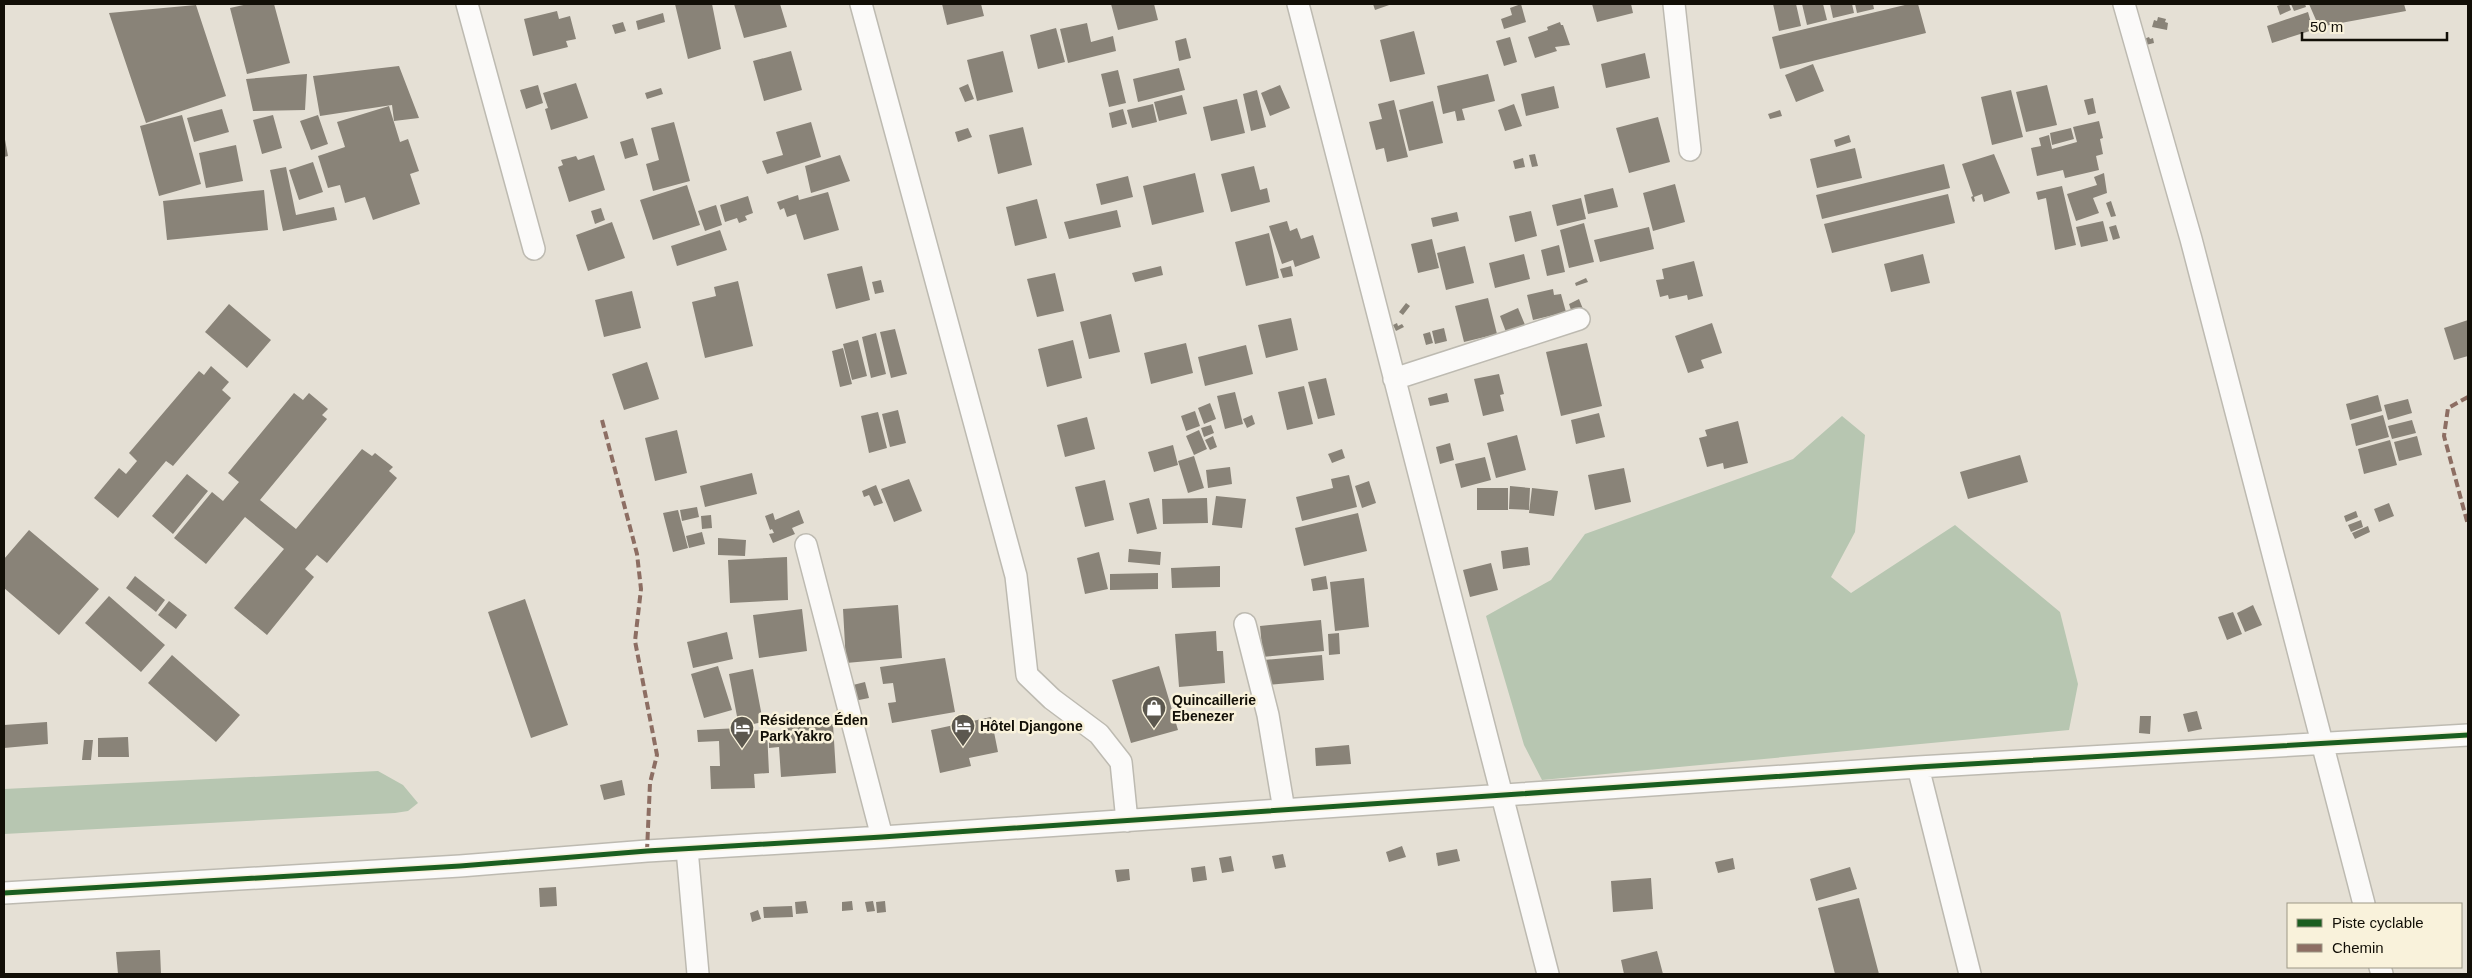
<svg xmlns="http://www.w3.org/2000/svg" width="2472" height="978" font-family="Arial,sans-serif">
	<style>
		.forest { fill: #b7c6b1 }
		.building { fill: #898378 }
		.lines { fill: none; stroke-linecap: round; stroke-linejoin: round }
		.minor-casing { stroke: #bdbab1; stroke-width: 24 }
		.minor { stroke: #fbfaf9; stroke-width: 21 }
		.quiet { stroke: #8d6e63; stroke-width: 4; stroke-dasharray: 8 4; stroke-linecap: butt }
		.cycleway-casing { stroke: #f9f2db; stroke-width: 8 }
		.cycleway { stroke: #1b5e20; stroke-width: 5 }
		.labels { text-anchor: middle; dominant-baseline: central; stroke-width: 5; stroke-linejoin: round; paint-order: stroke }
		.poi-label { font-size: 14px; font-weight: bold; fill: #120f07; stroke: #f9f2db; text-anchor: start }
	</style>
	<rect width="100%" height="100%" fill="#e5e0d5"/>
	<path class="forest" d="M1842,416L1865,435L1855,532L1831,577L1851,593L1955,525L2060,612L2078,684L2069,730L1542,780L1524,745L1486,616L1551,580L1585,534L1793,459Z
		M378,771L403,785L418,803L408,811L395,813L4,834V789Z"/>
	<path class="building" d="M248,4H274L290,63L247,74L230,8Z
		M675,4H712L721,49L688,59Z
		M734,4H780L787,27L744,38Z
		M942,4H981L984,16L947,25Z
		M1111,4H1154L1158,20L1118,30Z
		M1373,4H1392L1375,10Z
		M1521,4L1526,22L1504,29L1501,19L1512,15L1510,8Z
		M1592,4H1631L1633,13L1597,22Z
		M1773,4H1796L1801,26L1779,31Z
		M1802,4H1823L1827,20L1807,25Z
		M1830,4H1852L1854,13L1833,18Z
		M1855,4H1873L1874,9L1857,13Z
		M1909,4H1918L1926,33L1780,69L1772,37Z
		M2283,4H2289L2291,10L2280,15L2277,6Z
		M2291,4H2305L2306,7L2294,11Z
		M2309,4H2404L2406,11L2319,27Z
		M196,5L226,96L146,123L109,13Z
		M557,11L559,19L570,16L576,39L566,41L568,47L533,56L524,19Z
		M2308,12L2313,30L2272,43L2267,26Z
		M663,13L665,22L638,30L636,21Z
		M2158,17L2166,19L2165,22L2168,23L2167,30L2152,27L2154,20L2157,21Z
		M623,22L626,31L615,34L612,25Z
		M1560,22L1561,25H1563L1570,45L1555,47L1557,51L1535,58L1528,37L1548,30L1547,27Z
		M1087,23L1091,42L1113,36L1116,51L1068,63L1060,29Z
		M1056,28L1065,62L1038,69L1030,35Z
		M1414,31L1425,74L1390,82L1380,40Z
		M1510,37L1517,62L1504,66L1496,41Z
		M2149,37L2150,39L2153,38L2154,43L2146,45L2144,39Z
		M1186,38L1191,58L1179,61L1175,41Z
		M791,51L802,90L764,101L753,61Z
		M1003,51L1013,92L977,101L967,60Z
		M1645,53L1650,78L1606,88L1601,64Z
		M1813,64L1824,91L1796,102L1785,75Z
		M399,66L419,118L394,121L392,105L320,116L313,76Z
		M1179,68L1185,90L1138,102L1133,79Z
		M1118,70L1126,103L1109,107L1101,74Z
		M307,74L305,110L253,111L246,79Z
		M1488,74L1495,101L1462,109L1465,120L1457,121L1455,111L1443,114L1437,86Z
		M576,83L588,118L551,130L545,109L548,108L543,93Z
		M968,84L974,99L965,102L959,88Z
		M538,85L543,103L526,109L520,90Z
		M1280,85L1290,108L1270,116L1261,93Z
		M2047,85L2057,125L2026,132L2016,92Z
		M1554,86L1559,108L1526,116L1521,94Z
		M661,88L663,94L647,99L645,93Z
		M1257,90L1266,127L1251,131L1243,94Z
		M2011,90L2023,137L1992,145L1981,97Z
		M1182,95L1187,114L1159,121L1154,102Z
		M2093,98L2096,113L2088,115L2084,100Z
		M1237,99L1245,133L1211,141L1203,107Z
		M1394,100L1408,157L1387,162L1384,148L1376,150L1369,122L1382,119L1378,104Z
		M1433,101L1443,143L1409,151L1399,110Z
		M1153,104L1157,122L1132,128L1127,110Z
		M1514,104L1522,126L1505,131L1498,110Z
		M389,106L400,142L408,139L419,171L410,174L420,204L373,220L365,197L345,203L340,185L328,188L318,156L345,147L337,122Z
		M222,109L229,132L194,142L187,118Z
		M1123,109L1127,124L1112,128L1109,113Z
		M1780,110L1782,116L1770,119L1768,114Z
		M182,115L201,184L159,196L140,126Z
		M273,115L282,148L262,154L253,120Z
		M318,115L328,144L311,150L300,121Z
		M1658,117L1670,162L1629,173L1616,128Z
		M2099,121L2103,138L2100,139L2103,154L2096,156L2099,170L2065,178L2063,170L2037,176L2031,148L2041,146L2039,138L2049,135L2052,149L2077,142L2073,127Z
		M674,122L690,181L653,191L646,164L659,160L651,128Z
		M811,122L821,157L767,174L762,161L783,155L776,132Z
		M1023,127L1032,165L998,174L989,135Z
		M968,128L972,137L958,142L955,132Z
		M2071,128L2074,139L2052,145L2050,133Z
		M4,134L8,156L4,157Z
		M1849,135L1851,142L1836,147L1834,140Z
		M633,138L638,155L625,159L620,142Z
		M236,145L243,181L206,188L199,153Z
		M1855,148L1862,178L1817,188L1810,159Z
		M1535,154L1538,166L1532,167L1529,155Z
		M1994,154L2010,193L1984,202L1982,194L1974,197L1975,201L1973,202L1971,197L1973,196L1962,164Z
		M594,155L605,190L569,202L558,167L563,165L561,160L576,156L578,160Z
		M840,155L850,181L811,193L805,166Z
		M1523,158L1525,167L1515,169L1513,161Z
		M313,162L323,192L299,200L289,170Z
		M1944,164L1950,188L1822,219L1816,195Z
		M1254,166L1260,190L1267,188L1270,202L1231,212L1221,174Z
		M286,167L296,215L334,207L337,220L283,231L270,170Z
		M1195,173L1204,212L1152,225L1143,186Z
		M2104,173L2107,193L2093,198L2099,213L2076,221L2067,194L2097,185L2094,177Z
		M1128,176L1133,197L1101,205L1096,184Z
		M1675,184L1685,222L1653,231L1643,193Z
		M687,185L700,225L653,240L640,200Z
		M2062,186L2076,245L2055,250L2046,198L2038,200L2036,192Z
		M1613,188L1618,207L1588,214L1584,195Z
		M264,190L268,230L167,240L163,201Z
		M828,192L839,230L804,240L796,214L787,217L784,208L780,210L777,202L798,195L799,200Z
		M1948,194L1955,223L1832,253L1824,224Z
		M748,196L753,213L745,216L747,220L739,223L737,218L725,222L720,205Z
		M1581,198L1586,219L1557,226L1552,205Z
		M1037,199L1047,238L1015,246L1006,207Z
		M2111,201L2116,216L2111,217L2106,203Z
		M716,205L722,225L705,231L698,211Z
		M601,208L605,220L595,224L591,211Z
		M1117,210L1121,227L1069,239L1064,222Z
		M1531,211L1537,236L1515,242L1509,216Z
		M1457,212L1459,221L1433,227L1431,218Z
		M1287,221L1290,231L1297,228L1301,239L1313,235L1320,258L1295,267L1293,260L1282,264L1269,226Z
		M2103,221L2108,241L2081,247L2076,227Z
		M612,222L625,258L588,271L576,235Z
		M1584,223L1594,262L1569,268L1560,230Z
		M2116,225L2120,238L2113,240L2109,227Z
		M1649,227L1654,249L1600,262L1594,240Z
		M720,230L727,250L677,266L671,246Z
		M1269,233L1279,278L1246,286L1235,242Z
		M1432,239L1439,268L1418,273L1411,244Z
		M1559,245L1565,272L1547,276L1541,250Z
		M1465,246L1474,283L1446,290L1437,253Z
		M1524,254L1530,279L1495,288L1489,263Z
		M1923,254L1930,283L1891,292L1884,264Z
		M1694,261L1703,296L1688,300L1687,295L1669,299L1668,295L1660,297L1656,280L1664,279L1662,269Z
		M862,266L870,300L836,309L827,274Z
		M1161,266L1163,275L1135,282L1132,273Z
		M1291,266L1293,276L1283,278L1280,269Z
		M1055,273L1064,311L1037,317L1027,279Z
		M1586,278L1588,282L1576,286L1575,283Z
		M881,280L884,292L875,294L872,282Z
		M738,281L753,346L705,358L692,302L716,296L714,287Z
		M1553,289L1554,295L1561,294L1566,312L1533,320L1527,295Z
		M632,291L641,328L604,337L595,300Z
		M1488,298L1497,334L1464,342L1455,306Z
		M1579,299L1583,309L1572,313L1569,304Z
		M1406,303L1410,306L1403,315L1399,312Z
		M229,304L271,340L247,368L205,332Z
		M1518,308L1528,332L1509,340L1500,316Z
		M1111,314L1120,352L1089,359L1080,322Z
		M1291,318L1298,350L1266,358L1258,325Z
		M2468,320V356L2454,360L2444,328Z
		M1397,323L1398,326L1402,324L1404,327L1396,331L1393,325Z
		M1712,323L1722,353L1701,360L1704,368L1688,373L1675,336Z
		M1444,328L1447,341L1435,344L1432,331Z
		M895,329L907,374L891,378L880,332Z
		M1430,332L1433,343L1426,345L1423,334Z
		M876,333L886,374L871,378L862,337Z
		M858,340L867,376L852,380L843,344Z
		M1073,340L1082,378L1047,387L1038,349Z
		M1186,343L1193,373L1151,384L1144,353Z
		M1587,343L1602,406L1561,416L1546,352Z
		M1246,345L1253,374L1205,386L1198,357Z
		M843,348L852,384L840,387L832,351Z
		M647,362L659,399L624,410L612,374Z
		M211,366L229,382L222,390L231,398L173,466L166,461L118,518L94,498L119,468L126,474L137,461L129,453L199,371L204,375Z
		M1499,374L1504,394L1500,395L1504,411L1483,416L1474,379Z
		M1326,378L1335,415L1318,419L1308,382Z
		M1304,386L1313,424L1287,430L1278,392Z
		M1235,392L1243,424L1225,429L1217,396Z
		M294,393L303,400L309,393L328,409L322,415L327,419L260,500L296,529L362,449L372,456L375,453L393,467L389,471L397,478L327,563L317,555L305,569L314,577L267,635L234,608L284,549L245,517L206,564L174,538L212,492L223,501L239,482L228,473Z
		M1447,393L1449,402L1430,406L1428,398Z
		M2378,395L2382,411L2350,420L2346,404Z
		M2408,399L2412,413L2388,420L2384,405Z
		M1210,403L1216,419L1204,424L1198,408Z
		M898,410L906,443L890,447L882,414Z
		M1195,411L1200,426L1186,431L1181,416Z
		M878,412L887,448L869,453L861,416Z
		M1599,413L1605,437L1576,444L1571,420Z
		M1252,415L1255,424L1247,428L1243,419Z
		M2383,415L2389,437L2356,446L2351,424Z
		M1087,417L1095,449L1065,457L1057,425Z
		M2412,420L2416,433L2392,439L2388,426Z
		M1738,421L1748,463L1724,469L1723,463L1707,467L1699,438L1707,436L1705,430Z
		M1211,425L1214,433L1204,437L1201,428Z
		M677,430L687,473L655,481L645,438Z
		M1199,430L1207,449L1194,455L1186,436Z
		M1517,435L1526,470L1496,478L1487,443Z
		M1213,436L1217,447L1210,450L1205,440Z
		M2417,436L2422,455L2399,461L2394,442Z
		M2390,440L2397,465L2364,474L2358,449Z
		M1450,443L1454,460L1440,464L1436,447Z
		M1173,445L1178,465L1154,472L1148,452Z
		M1342,449L1345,458L1332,463L1328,454Z
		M2020,455L2028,482L1968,499L1960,472Z
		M1194,456L1204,488L1188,493L1178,461Z
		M1485,457L1491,480L1461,488L1455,464Z
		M1230,467L1232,484L1208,488L1206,470Z
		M1624,468L1631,502L1595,510L1588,475Z
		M752,473L757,494L705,507L700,486Z
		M187,474L208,491L173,534L152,516Z
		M1349,475L1357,507L1302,521L1296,497L1333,488L1331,479Z
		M909,479L922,511L894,522L881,489Z
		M1105,480L1114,520L1085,527L1075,487Z
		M1369,481L1376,503L1362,508L1355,486Z
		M876,485L883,503L874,506L869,495L864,497L862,491Z
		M1510,486L1530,488L1529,510L1509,509Z
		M1477,488H1508V510H1477Z
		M1532,488L1558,491L1554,516L1529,513Z
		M1216,496L1246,499L1242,528L1212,525Z
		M1149,498L1157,529L1137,534L1129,503Z
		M1207,498L1208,523L1163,524L1162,499Z
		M2389,503L2394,516L2379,522L2374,509Z
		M697,507L699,517L682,521L680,510Z
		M678,510L688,548L673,552L663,513Z
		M799,510L804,523L792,528L795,534L773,543L769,534L774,533L772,529L770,530L765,516L773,513L775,520Z
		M2356,511L2358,517L2346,522L2344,516Z
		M1358,513L1367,551L1304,566L1295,528Z
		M711,515L712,528L702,529L701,516Z
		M2361,520L2363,527L2351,532L2348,525Z
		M2368,526L2370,532L2355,539L2352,533Z
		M29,530L99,589L59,635L4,588V559Z
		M702,532L705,544L689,548L686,536Z
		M718,538L746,540L745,556L718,555Z
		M1528,547L1530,565L1503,569L1501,551Z
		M1129,549L1161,552L1160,565L1128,562Z
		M1099,552L1108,589L1085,594L1077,558Z
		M787,557L788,600L730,603L728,560Z
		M1491,563L1498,590L1470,597L1463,570Z
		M1220,566V587L1172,588L1171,568Z
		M1158,573V589L1110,590V574Z
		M135,576L165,600L156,612L126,588Z
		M1326,576L1328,589L1313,591L1311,579Z
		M1364,578L1369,627L1335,631L1330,582Z
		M109,596L165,645L141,672L85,623Z
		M525,599L568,725L531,738L488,612Z
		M169,601L187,615L176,629L158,615Z
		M898,605L902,658L846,663L843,609Z
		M2253,605L2262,625L2245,632L2237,613Z
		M802,609L807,651L759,658L753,615Z
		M2233,612L2242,634L2227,640L2218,617Z
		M1321,620L1324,651L1263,657L1260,626Z
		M1216,631L1217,651H1223L1225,683L1179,687L1175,634Z
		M727,632L733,659L693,668L687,642Z
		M1339,633L1340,654L1329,655L1328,634Z
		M172,655L240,715L216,742L148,683Z
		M1322,655L1324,680L1266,685L1264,660Z
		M945,658L955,712L892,723L888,703L896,702L893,683L883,684L880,667Z
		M718,666L732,710L704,718L691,674Z
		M1159,666L1178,730L1131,743L1112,680Z
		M753,669L763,722L739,727L729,674Z
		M865,682L869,698L849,702L845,687Z
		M2197,711L2202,729L2188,732L2183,714Z
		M2140,716H2151L2150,734L2139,733Z
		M991,717L998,752L969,758L971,766L940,773L931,730Z
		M47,722L48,744L4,748V725Z
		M833,724L836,773L781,777L779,747L769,748V739L785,738L784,728Z
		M741,728L742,731L767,730L769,773L754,774L755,788L711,789L710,766H720L719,741L698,742L697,730Z
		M128,737L129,757H98V738Z
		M84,740H93L91,760H82Z
		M1349,745L1351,764L1316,766L1315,748Z
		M622,780L625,795L604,800L600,785Z
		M1402,846L1406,857L1389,862L1386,852Z
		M1457,849L1460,861L1438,866L1436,853Z
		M1283,854L1286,867L1275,869L1272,856Z
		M1231,856L1234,871L1222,873L1219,858Z
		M1733,858L1735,869L1718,873L1715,862Z
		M1205,866L1207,880L1193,882L1191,868Z
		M1850,867L1857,889L1816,901L1810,879Z
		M1129,869L1130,880L1117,882L1115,870Z
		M1651,878L1653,909L1613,912L1611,881Z
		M556,887L557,906L540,907L539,888Z
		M1859,898L1879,974H1835L1818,908Z
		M806,901L808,913L796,914L795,902Z
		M852,901L853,910L842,911V902Z
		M873,901L875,911L867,912L865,902Z
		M885,901L886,912L877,913L876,902Z
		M792,906L793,917L764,918L763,907Z
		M758,910L761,919L752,922L750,913Z
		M160,950L161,974H118L116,952Z
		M1657,951L1663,974H1624L1621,960Z"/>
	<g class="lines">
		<defs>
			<path id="minor" d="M467,4L534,249
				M861,4L1016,576L1027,675L1052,699L1099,734L1121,762L1127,821
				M1298,4L1548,974
				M1674,4L1690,150
				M2124,4L2191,239L2364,904
				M1394,379L1579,319
				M806,545L882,837
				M1245,624L1268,715L1284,810
				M1918,767L1970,974
				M687,849L698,974
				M4,893L460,866L647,851L882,837L1918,767L2468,735
				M2380,967L2382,974"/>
		</defs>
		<use href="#minor" class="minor-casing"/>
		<use href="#minor" class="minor"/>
		<path class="quiet" d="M2468,397L2448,408L2444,436L2468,525
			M602,420L637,554L641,589L635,641L657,755L650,783L647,851"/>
		<defs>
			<path id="cycleway" d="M4,893L460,866L647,851L882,837L1918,767L2468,735"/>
		</defs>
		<use href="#cycleway" class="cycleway-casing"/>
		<use href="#cycleway" class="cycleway"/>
	</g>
	<defs>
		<symbol id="shop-pin" viewBox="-11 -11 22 30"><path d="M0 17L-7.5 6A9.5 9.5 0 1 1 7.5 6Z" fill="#5c584f" stroke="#f9f2db"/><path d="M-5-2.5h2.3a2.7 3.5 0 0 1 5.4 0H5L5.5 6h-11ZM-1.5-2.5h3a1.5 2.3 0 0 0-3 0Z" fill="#fff"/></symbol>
		<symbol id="hotel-pin" viewBox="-11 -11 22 30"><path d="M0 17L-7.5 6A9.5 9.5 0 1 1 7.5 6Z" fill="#5c584f" stroke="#f9f2db"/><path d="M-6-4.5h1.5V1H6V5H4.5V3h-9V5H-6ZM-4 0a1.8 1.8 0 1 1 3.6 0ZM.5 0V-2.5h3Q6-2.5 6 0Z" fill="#fff"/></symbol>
	</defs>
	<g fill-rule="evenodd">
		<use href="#shop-pin" x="1140" y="694" width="28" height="38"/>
		<use href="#hotel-pin" x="949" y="712" width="28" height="38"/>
		<use href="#hotel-pin" x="728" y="714" width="28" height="38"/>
	</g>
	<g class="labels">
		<g class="poi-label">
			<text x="1172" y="700">Quincaillerie<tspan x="1172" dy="16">Ebenezer</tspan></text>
			<text x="760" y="720">Résidence Éden<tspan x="760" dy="16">Park Yakro</tspan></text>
			<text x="980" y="726">Hôtel Djangone</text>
		</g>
	</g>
	<rect width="2472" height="978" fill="none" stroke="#120f07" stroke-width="10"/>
	<rect x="2287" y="903" width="175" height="65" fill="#f9f2db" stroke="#9d9786"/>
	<rect x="2297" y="919" width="25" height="8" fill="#1b5e20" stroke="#9d9786"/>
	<text x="2332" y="928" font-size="15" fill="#120f07">Piste cyclable</text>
	<rect x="2297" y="944" width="25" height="8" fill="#8d6e63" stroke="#9d9786"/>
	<text x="2332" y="953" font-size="15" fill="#120f07">Chemin</text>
	<path d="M2302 32v8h145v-8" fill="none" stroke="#120f07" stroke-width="2.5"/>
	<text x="2310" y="32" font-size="15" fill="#120f07" stroke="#f9f2db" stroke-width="4" paint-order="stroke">50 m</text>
</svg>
